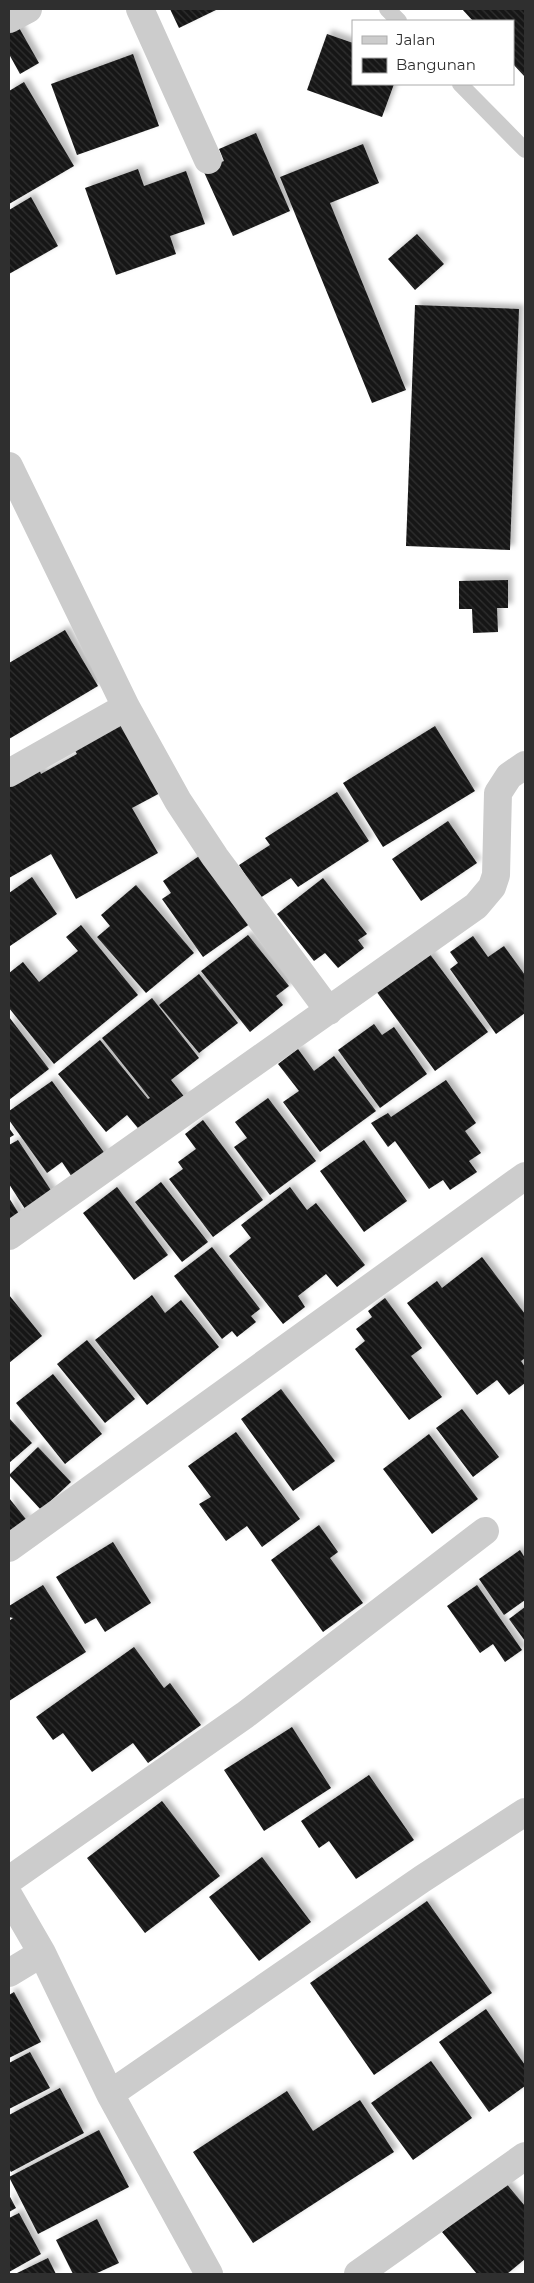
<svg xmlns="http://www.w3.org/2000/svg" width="534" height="2283" font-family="Montserrat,sans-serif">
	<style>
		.building { fill: url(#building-back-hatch); filter: url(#shadow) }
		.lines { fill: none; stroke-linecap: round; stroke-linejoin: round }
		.lane { stroke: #ccc; stroke-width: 16 }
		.street { stroke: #ccc; stroke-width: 28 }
	</style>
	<defs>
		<pattern id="building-back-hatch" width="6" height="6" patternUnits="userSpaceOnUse" patternTransform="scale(1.25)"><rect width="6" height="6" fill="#161616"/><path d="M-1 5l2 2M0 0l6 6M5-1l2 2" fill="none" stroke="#303030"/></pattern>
		<filter id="shadow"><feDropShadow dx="4.5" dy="-4.5" stdDeviation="2.5" flood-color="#0004"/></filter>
	</defs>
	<rect width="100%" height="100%" fill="#fff"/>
	<path class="building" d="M170,9H218L179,28Z
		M462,9H525V77L513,64V21H473Z
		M18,26L39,63L20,74L9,54V31Z
		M327,34L353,43V84H394L382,117L307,90Z
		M133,54L159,126L77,155L51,84Z
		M24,82L74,166L9,204V91Z
		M256,133L290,211L233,236L203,170L224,161L219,149Z
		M363,144L379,183L330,203L406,390L372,403L280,177Z
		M138,169L144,186L186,171L205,224L170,236L176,254L116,275L85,188Z
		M31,197L58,246L9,274V210Z
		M417,234L444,264L415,290L388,259Z
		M415,305L519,309L510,550L406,546Z
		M508,580V608H497L498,632L473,633L472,609H459V581Z
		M65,630L98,686L9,739V663Z
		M121,720L162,792L132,808L158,853L76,899L51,854L9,878V786L39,769L41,774L77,754L73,747Z
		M435,726L475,791L383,847L343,783Z
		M337,792L369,841L298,887L291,878L260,898L239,865L270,845L265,838Z
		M448,821L477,863L421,901L392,859Z
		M202,854L251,923L203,957L162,899L171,893L163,881Z
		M32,877L57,914L10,946L9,893Z
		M323,878L367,934L358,940L364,948L338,968L325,953L314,961L277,914Z
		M136,885L194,953L146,993L97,937L110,926L101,915Z
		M81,925L138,995L54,1064L9,1008V973L23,962L39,982L78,951L66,937Z
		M248,935L289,986L276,996L283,1005L250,1032L201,971Z
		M473,936L488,957L504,946L525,975V1013L496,1034L450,969L458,963L450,952Z
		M429,953L488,1032L435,1071L376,991Z
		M199,974L238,1023L199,1053L159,1005Z
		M152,998L199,1058L171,1080L190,1104L147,1139L127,1115L106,1132L58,1074L100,1040L148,1099L150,1098L102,1038Z
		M9,1017L49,1069L9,1100Z
		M374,1024L382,1035L394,1027L427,1074L380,1108L338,1050Z
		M298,1049L314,1071L334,1056L376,1111L320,1152L283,1102L299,1091L278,1064Z
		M446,1080L476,1123L465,1131L481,1153L469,1161L477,1172L450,1190L443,1180L429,1189L395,1141L388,1147L371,1123L388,1113L391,1117Z
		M52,1081L111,1162L78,1186L62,1162L47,1173L9,1120V1111Z
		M268,1098L316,1161L270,1195L234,1147L247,1138L235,1122Z
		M203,1120L263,1200L213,1237L169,1179L183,1169L178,1162L196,1149L185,1134Z
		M9,1128L14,1135L9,1138Z
		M18,1140L54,1195L27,1212L9,1184V1145Z
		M364,1140L407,1201L364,1232L320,1171Z
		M161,1182L208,1242L182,1262L135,1202Z
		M117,1187L168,1255L134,1280L83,1213Z
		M290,1187L307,1210L316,1203L365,1265L337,1287L326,1274L298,1296L305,1307L283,1324L229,1256L251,1238L241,1225Z
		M9,1198L21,1217L9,1225Z
		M212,1247L260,1309L251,1316L256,1322L237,1337L232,1331L222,1339L174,1276Z
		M482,1257L525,1314V1358L521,1361L525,1367V1383L509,1395L497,1380L477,1395L407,1303L437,1281L442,1288Z
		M9,1295L42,1336L9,1363Z
		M152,1295L165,1313L181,1300L219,1347L147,1405L95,1340Z
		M385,1298L422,1348L411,1356L442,1397L409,1420L355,1349L365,1341L356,1329L372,1317L368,1311Z
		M87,1340L135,1399L105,1423L57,1364Z
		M53,1374L102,1434L65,1464L16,1403Z
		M281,1389L335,1461L293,1491L241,1419Z
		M462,1409L499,1457L473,1477L436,1428Z
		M9,1418L32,1443L9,1463Z
		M236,1432L300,1519L262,1547L247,1526L226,1541L199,1504L211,1497L188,1466Z
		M429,1434L478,1499L432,1534L383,1469Z
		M38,1447L71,1482L41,1510L9,1475Z
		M9,1498L29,1523L9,1539Z
		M319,1525L338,1552L330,1558L363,1603L323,1632L271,1560Z
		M113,1542L151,1603L105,1632L96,1618L85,1624L56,1577Z
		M520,1550L525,1558V1600L504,1615L479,1579Z
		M43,1585L86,1652L9,1701V1621L13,1618L9,1617V1606Z
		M477,1585L522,1650L505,1662L493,1644L480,1653L447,1606Z
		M525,1607V1641L509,1619Z
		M134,1647L164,1688L170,1683L201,1725L148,1763L133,1743L92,1772L63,1733L53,1740L36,1717Z
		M292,1727L331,1788L264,1831L224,1770Z
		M369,1775L414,1840L356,1879L329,1841L319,1848L301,1821Z
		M162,1801L220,1876L145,1933L87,1858Z
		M262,1857L311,1922L259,1961L209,1897Z
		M427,1901L492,1993L374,2075L310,1983Z
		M14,1992L41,2042L9,2058V1995Z
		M486,2009L525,2065V2086L489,2112L439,2042Z
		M30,2052L50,2088L9,2109V2063Z
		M431,2061L472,2118L413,2160L371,2103Z
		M60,2088L84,2133L11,2172L9,2169V2115Z
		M287,2091L313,2131L360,2100L394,2152L253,2243L193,2152Z
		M99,2130L129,2187L38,2234L9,2177Z
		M504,2181L525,2206V2259L507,2274H477L442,2232Z
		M9,2195L16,2208L9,2212Z
		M19,2213L41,2254L9,2272V2218Z
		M97,2219L119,2263L95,2274H73L56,2240Z
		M48,2258L56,2274H15Z"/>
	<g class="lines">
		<path class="lane" d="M387,9L399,21
			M460,84L525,150"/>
		<path class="street" d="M140,9L208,160
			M9,19L28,9
			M9,466L126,707L178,801L215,857L329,1011
			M9,773L126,707
			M9,1236L476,906L492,887L496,875L498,793L509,776L525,765
			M9,1548L525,1176
			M9,1880L245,1715L485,1531
			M9,1896L42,1953L110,2094L209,2274
			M9,1973L42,1953
			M110,2094L422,1879L525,1812
			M358,2274L525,2156"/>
	</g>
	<rect width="534" height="2283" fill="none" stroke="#2f2f2f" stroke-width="20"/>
	<rect x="352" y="20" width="162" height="65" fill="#ffffff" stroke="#acacac"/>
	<rect x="362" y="36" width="25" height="8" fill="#cccccc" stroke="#acacac"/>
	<text x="396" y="45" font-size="15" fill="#2f2f2f">Jalan</text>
	<rect x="362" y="58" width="25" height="15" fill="url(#building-back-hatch)" stroke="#acacac"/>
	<text x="396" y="70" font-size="15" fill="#2f2f2f">Bangunan</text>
</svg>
